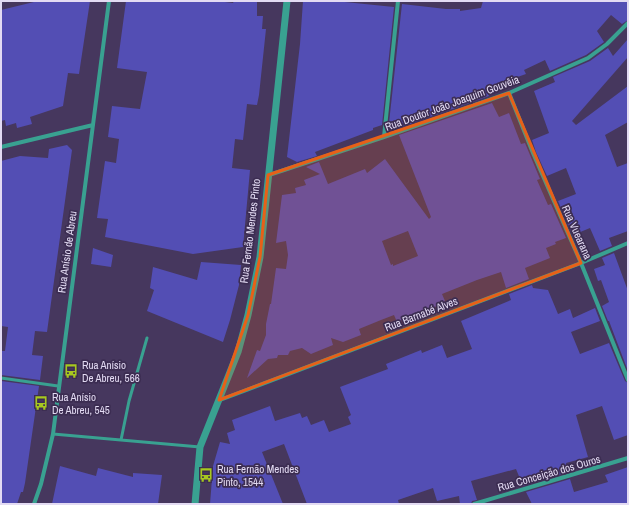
<svg xmlns="http://www.w3.org/2000/svg" width="629" height="505" font-family="'Archivo Narrow',sans-serif">
	<style>
		.building { fill: #534eb4; fill-rule: evenodd }
		.lines { fill: none; stroke-linecap: round; stroke-linejoin: round }
		.service { stroke: #39a191; stroke-width: 3 }
		.minor { stroke: #39a191; stroke-width: 4 }
		.tertiary { stroke: #39a191; stroke-width: 7 }
		.marked { fill: #e86018; fill-opacity: 0.2; stroke: #e86018; stroke-width: 3; stroke-linejoin: round }
		.labels { text-anchor: middle; dominant-baseline: central; stroke-width: 3.5; stroke-linejoin: round; paint-order: stroke }
		.street-label { font-size: 11px; fill: #e3dbf3; stroke: #3c2d52 }
		.poi-label { font-size: 11px; fill: #e3dbf3; stroke: #3c2d52; text-anchor: start }
	</style>
	<rect width="100%" height="100%" fill="#46375e"/>
	<path class="building" d="M38,1H90L79,74L68,73L63,106L30,117L32,124L17,128L16,123L6,126L5,120L1,121V10Z
		M126,1H217L233,3L234,1H257V16H263L262,29H266L259,95L257,105L247,104L243,140L235,139L232,168L250,170L243,247L193,254L105,237L108,219L97,218L105,161L116,163L119,139L108,137L112,106L140,109L147,72L117,68Z
		M303,1H335L394,7L382,125L373,128V130L315,152L317,156L297,162L287,157L300,44Z
		M483,1H628V20L622,24L611,15L597,31L604,42L586,55L550,71L545,60L524,70L526,74L485,88L489,96L396,129L393,121L389,123L402,4L446,9H460V11L481,8Z
		M628,39V57L572,121L576,125L628,86V122L605,135L617,167L628,163V231L609,238L612,246L600,251L590,228L573,235L558,201L576,194L566,168L547,176L536,152L532,140L549,133L534,91L555,82L553,77L590,61L608,48L613,56Z
		M492,103L499,117L509,113L521,144L525,143L540,179L537,180L548,205L551,204L566,238L555,242L556,244L546,248L550,258L525,268L529,279L506,288L501,272L477,280L442,294L445,301L437,304V306L397,322L394,315L381,320L359,329L361,335L343,342L331,338L333,345L311,354L302,348L290,351L288,355H278L277,358L268,359L247,378L257,350L260,351L266,335V324L270,304H271L276,268L286,269L288,255L286,241L276,243L282,195L296,193L295,188L306,185L304,180L320,174L306,167L319,162L328,184L365,169L367,173L385,159L429,219L431,217L399,135ZM408,231L418,256L393,266V264L391,265L382,241Z
		M67,145L72,150L47,332L35,331L32,355L43,356L40,380L1,375V351H5L8,327L1,326V161L20,156L48,158L49,149Z
		M93,248L113,255L111,267L91,264Z
		M614,253L628,291V371L609,321H608L602,306L609,302L601,280L598,281L594,269L605,265L602,258Z
		M201,262L241,265L239,285L230,320L223,342L147,311L154,290L150,288L153,267L197,280Z
		M532,285L533,288L548,290L558,314L570,309L573,318L595,308L600,321L571,332L580,354L609,343L625,381L628,383V435L614,440L602,406L576,415L588,457L566,463L568,472L523,486L516,469L471,481L477,500L472,501L471,504H460L459,496L437,501L433,488L398,500L399,504H307L284,444L262,452L283,504H210L213,466L220,442L230,444L227,433L235,430L232,420L270,406L275,421L300,413L302,418L307,416L311,425L324,420L329,432L351,424L348,417L351,415L340,387L388,369L386,364L421,350L422,353L442,345L447,358L472,349L461,321L511,300L509,294Z
		M1,381L39,386L25,483L23,492H21L17,504H1Z
		M60,466L96,476L98,468L133,477V473L162,475L158,504H52Z
		M628,467V504H532L526,492L570,479L574,492L608,482L605,475Z"/>
	<g class="lines">
		<path class="service" d="M1,378L58,386
			M53,434L200,447
			M121,440L129,401L147,338"/>
		<path class="minor" d="M509,93L533,153L581,263L628,380
			M384,137L398,1
			M1,147L93,125
			M269,175L384,137L509,93L588,58L607,44L628,23
			M220,400L581,263L628,243
			M34,504L41,484L53,434L109,1
			M474,504L628,458"/>
		<path class="tertiary" d="M195,504L200,447L238,352L248,315L260,257L287,1"/>
	</g>
	<path class="marked" d="M509,93L581,263L219,400L248,315L260,257L268,175Z"/>
	<defs>
		<symbol id="bus-bare" viewBox="-9 -9 18 18"><path d="M-5-6H5V4H4V6H2V4H-2V6H-4V4H-5ZM-3.5-4V0h7V-4ZM-3.5 1.2v1.5H-2V1.2ZM2 1.2v1.5H3.5V1.2Z" fill="#a7c81f" stroke="#3c2d52" stroke-width="2.5" paint-order="stroke"/></symbol>
	</defs>
	<g fill-rule="evenodd">
		<use href="#bus-bare" x="61" y="361" width="20" height="20"/>
		<use href="#bus-bare" x="31" y="393" width="20" height="20"/>
		<use href="#bus-bare" x="196" y="465" width="20" height="20"/>
	</g>
	<g class="labels">
		<g class="street-label">
			<text transform="translate(452 103) rotate(-20)">Rua Doutor João Joaquim Gouvêia</text>
			<text transform="translate(250 231) rotate(-83)">Rua Fernão Mendes Pinto</text>
			<text transform="translate(577 232) rotate(66)">Rua Vuearana</text>
			<text transform="translate(67 252) rotate(-82)">Rua Anísio de Abreu</text>
			<text transform="translate(421 314) rotate(-21)">Rua Barnabé Alves</text>
			<text transform="translate(549 473) rotate(-16)">Rua Conceição dos Ouros</text>
		</g>
		<g class="poi-label">
			<text x="82" y="365">Rua Anísio<tspan x="82" dy="13">De Abreu, 566</tspan></text>
			<text x="52" y="397">Rua Anísio<tspan x="52" dy="13">De Abreu, 545</tspan></text>
			<text x="217" y="469">Rua Fernão Mendes<tspan x="217" dy="13">Pinto, 1544</tspan></text>
		</g>
	</g>
	<rect width="629" height="505" fill="none" stroke="#e3dbf3" stroke-width="4"/>
</svg>
